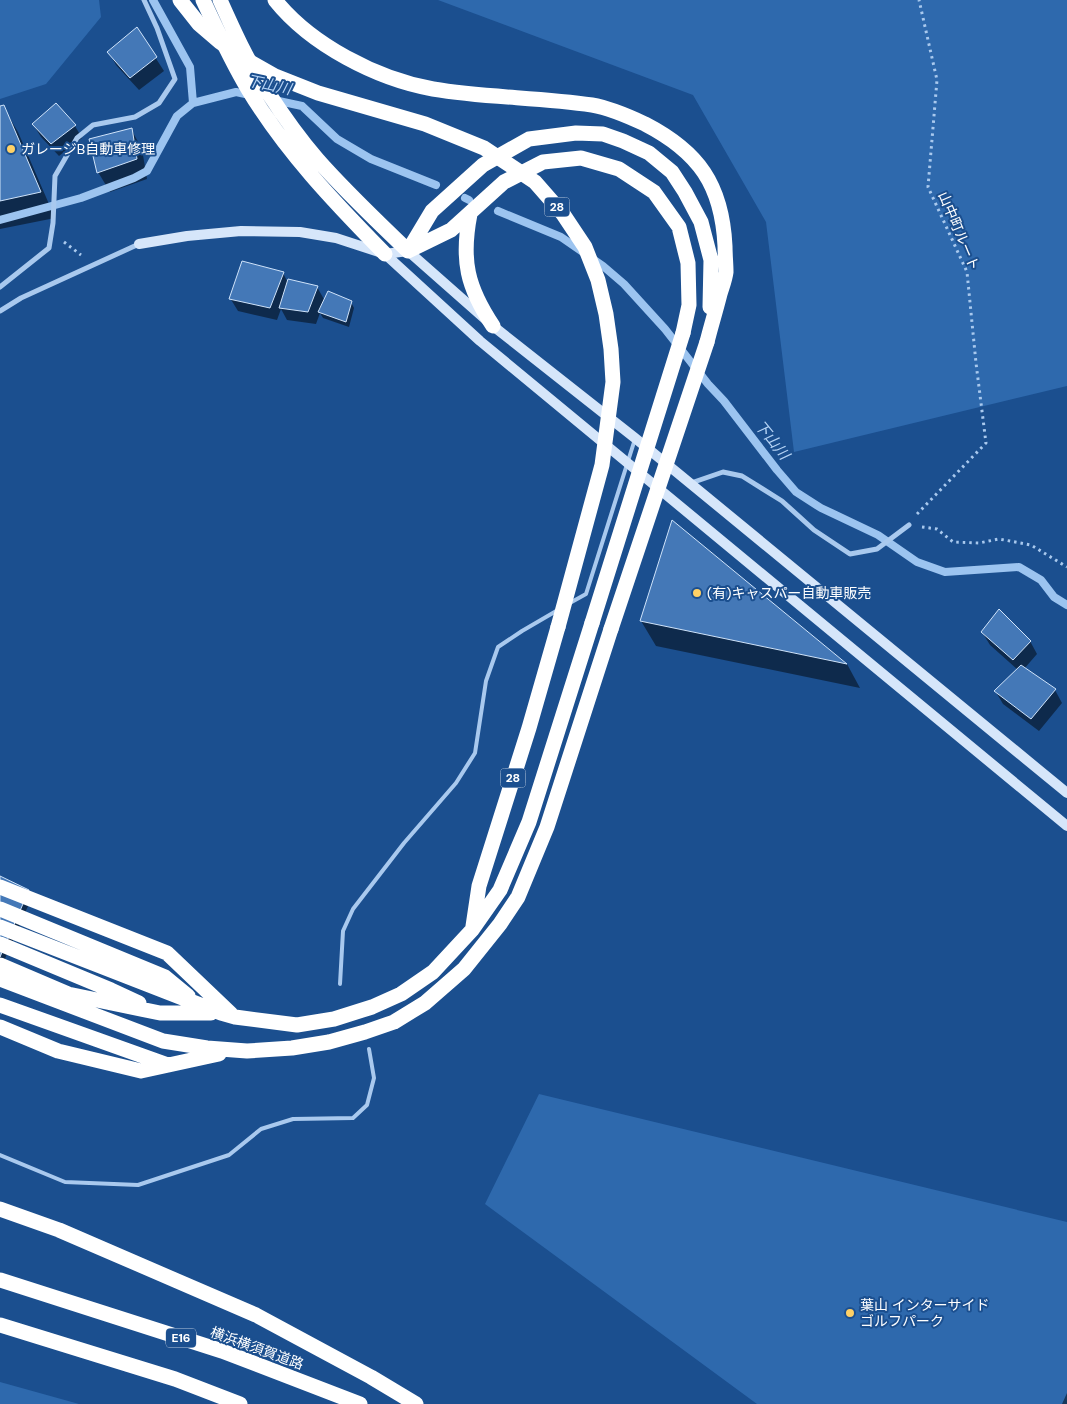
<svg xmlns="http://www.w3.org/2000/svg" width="1067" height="1404" font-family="'DM Sans','Noto Sans JP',sans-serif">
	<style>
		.green { fill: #2e69ad }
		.shadow { fill: #0007 }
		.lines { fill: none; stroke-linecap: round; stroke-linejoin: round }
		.stream { stroke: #9cc4f0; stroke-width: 8 }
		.building { fill: #4478b7; stroke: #cfe3fa }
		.path { stroke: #a9c9ee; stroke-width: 3; stroke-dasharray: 2.5 4; stroke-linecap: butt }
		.lane { stroke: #a9c9ee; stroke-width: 4 }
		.street { stroke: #a9c9ee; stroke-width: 5 }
		.secondary { stroke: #d6e6fa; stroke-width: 10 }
		.highway { stroke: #fff; stroke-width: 15 }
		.highway-bridge { stroke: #fff; stroke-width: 15 }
		.poi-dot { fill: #ffd166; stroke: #1b4f8f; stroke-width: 2 }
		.labels { text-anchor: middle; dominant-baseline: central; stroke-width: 4; stroke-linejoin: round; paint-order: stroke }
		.shield { fill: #1b4f8f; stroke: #bbcadd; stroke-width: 1 }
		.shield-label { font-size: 12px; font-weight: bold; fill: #fff }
		.poi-label { font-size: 14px; fill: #fff; stroke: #1b4f8f; text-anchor: start }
		.street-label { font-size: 14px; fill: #fff; stroke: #1b4f8f }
		.water-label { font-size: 15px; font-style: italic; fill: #b5d3f5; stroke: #1b4f8f }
	</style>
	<rect width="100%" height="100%" fill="#1b4f8f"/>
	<path class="green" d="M0,0H99L101,17L46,84L0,99Z
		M438,0H1067V386L794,452L766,222L693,95Z
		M539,1094L1067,1222V1404H757L485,1204Z
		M0,1382L79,1404H0Z"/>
	<path class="shadow" d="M137,29L164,71L139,90L116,65L109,52Z
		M3,107L18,132L55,218L0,229V108Z
		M33,124L75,126L82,138L59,156L41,137Z
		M131,129L142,149L147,179L110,192L98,172Z
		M283,273L288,283L317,287L325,301L351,302L354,308L349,327L323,318L320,313L316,324L287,320L281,309L277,320L238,311L230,298Z
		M672,522L847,664L860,688L656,646L641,621Z
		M982,632L1030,641L1037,654L1024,669L1055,690L1062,703L1039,731L1003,704L996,692L1018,670L990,645Z
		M0,877L32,897L0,970Z
		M1067,1393V1404H1062Z"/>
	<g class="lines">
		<path class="stream" d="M153,0L190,67L193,103
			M274,100L302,106L337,139L371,159L436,185
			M465,198L469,200
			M498,211L561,237L603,266L624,284L665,329L708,384L724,401L777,470L796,492L821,508L878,535L917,562L945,572L1019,567L1041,580L1054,597L1067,605
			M0,220L81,198L134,178L147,171L177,116L193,103L236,92L250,95"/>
	</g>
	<path class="building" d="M137,27L157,57L130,78L107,52Z
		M56,103L76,125L51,144L32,124Z
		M4,105L41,192L0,201V106Z
		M132,128L137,159L97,173L89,139Z
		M242,261L284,272L270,308L229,299Z
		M288,279L318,286L308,312L279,308Z
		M328,291L352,301L346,322L318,312Z
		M672,520L847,664L640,621Z
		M999,609L1031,641L1013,660L981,632Z
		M1021,665L1056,689L1031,719L994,691Z
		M0,876L29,890L0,957Z"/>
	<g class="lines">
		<path class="path" d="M64,242L81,255
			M917,514L986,443L976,363L967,272L928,187L937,80L919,0
			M922,527L937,529L953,542L979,543L999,539L1031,545L1067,567"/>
		<path class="lane" d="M568,604L586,594L635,439
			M340,984L343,931L353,909L404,843L456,783L475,753L486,681L498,647L522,631L558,610
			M0,1155L65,1182L138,1185L229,1155L261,1129L293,1119L353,1118L367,1105L374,1078L369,1049"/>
		<path class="street" d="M0,287L49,248L53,223L55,176L77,138L93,125L135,117L159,103L175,79L157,28L144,0
			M0,311L21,298L139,244
			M691,483L723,472L742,476L782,501L814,530L850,554L877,549L909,525"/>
		<path class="secondary" d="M139,244L187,236L241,231L300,232L336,238L385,254L408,251L493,326L635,438L1067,793
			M385,254L480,341L1067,826"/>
		<path class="highway" d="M203,0C217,30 231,61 248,89C285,151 335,203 385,254
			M220,0C234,31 248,63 267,91C282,114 299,138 317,159C345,191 377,221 408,251
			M275,0C311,45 377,79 433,89C486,98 539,97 592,105C610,108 628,116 645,124C699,152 722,185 725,246C725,255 726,264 726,272C725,280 722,287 720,294C716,310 711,326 707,342
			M470,214C461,260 467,287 493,326
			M408,251L432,211L483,165L529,139L576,133L603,134L623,141L649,153L672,172L685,192L701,222L711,260L710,307
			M408,251L451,230L504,182L543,162L581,158L619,169L654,192L679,227L688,263L689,305L683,333
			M0,887L167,953L231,1014
			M0,909L165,977L188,996
			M473,926L479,886L529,728L558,627
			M0,927L221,1013L235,1017L297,1025L334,1019L372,1007L401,994L433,972L472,930L500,890L529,822L592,623
			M0,944L111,990L139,1003
			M0,965L68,994L160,1013H211
			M0,979L163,1041L207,1048L247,1051L292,1048L329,1042L365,1032L394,1022L425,1003L464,969L500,924L518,897L547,827L611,629
			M0,1005L168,1065
			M0,1027L58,1051L141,1071L219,1054
			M0,1209L59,1230L256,1315L371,1377L416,1404
			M0,1280L222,1351L360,1404
			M0,1325L175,1379L240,1404"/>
		<path class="highway-bridge" d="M180,0L199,24L220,42L245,59L275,76L318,93L425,124L484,148L535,182L563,214L585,247L598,280L606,314L611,349L613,382L602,465L558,627
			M592,623L683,333
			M611,629L707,342"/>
	</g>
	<g class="poi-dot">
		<circle cx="11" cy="149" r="5"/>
		<circle cx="697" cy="593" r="5"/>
		<circle cx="850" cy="1313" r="5"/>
	</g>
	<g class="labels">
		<g class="shield">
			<rect x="544.5" y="197.5" width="25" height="19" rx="4"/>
			<rect x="500.5" y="768.5" width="25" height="19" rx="4"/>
			<rect x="166" y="1328.5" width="30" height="19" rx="4"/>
		</g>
		<g class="shield-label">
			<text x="557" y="207">28</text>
			<text x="513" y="778">28</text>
			<text x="181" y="1338">E16</text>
		</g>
		<g class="poi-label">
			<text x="21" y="149">ガレージB自動車修理</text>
			<text x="707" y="593">(有)キャスパー自動車販売</text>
			<text x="860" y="1305">葉山 インターサイド<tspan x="860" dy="16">ゴルフパーク</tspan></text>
		</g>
		<g class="street-label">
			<text transform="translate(959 231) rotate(67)">山中町ルート</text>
			<text transform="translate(257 1348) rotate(20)">横浜横須賀道路</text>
		</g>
		<g class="water-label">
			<text transform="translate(269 85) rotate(12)">下山川</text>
			<text transform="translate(772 440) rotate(51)">下山川</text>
		</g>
	</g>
</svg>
